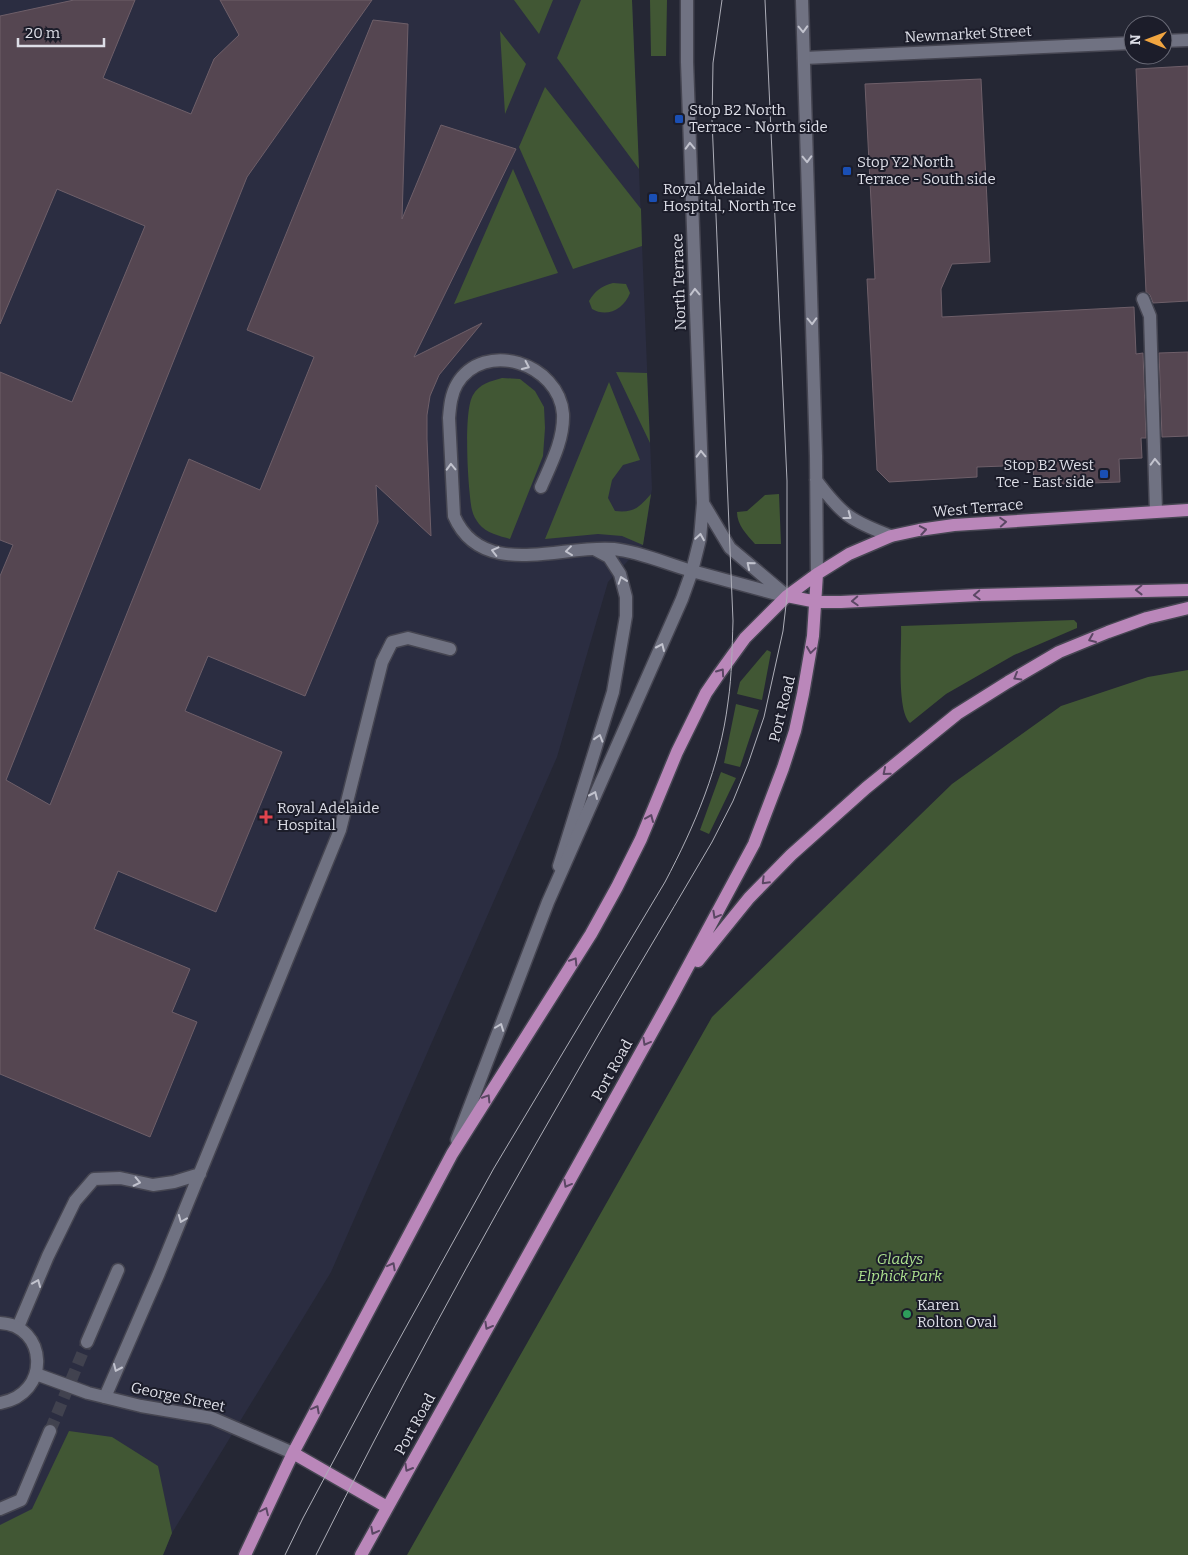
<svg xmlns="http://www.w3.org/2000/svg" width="1188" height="1555" font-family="Bitter,serif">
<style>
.built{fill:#2b2d41}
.green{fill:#415734}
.building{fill:#554651;stroke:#6e5f69}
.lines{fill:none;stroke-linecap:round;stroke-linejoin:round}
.street-tunnel{stroke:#41424f;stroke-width:12;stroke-dasharray:12 6;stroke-linecap:butt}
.lane-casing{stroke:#454551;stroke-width:15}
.street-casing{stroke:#454551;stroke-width:15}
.secondary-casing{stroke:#454551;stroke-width:15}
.primary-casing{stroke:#454551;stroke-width:15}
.lane{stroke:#707282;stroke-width:12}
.street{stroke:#707282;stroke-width:12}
.secondary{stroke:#707282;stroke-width:12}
.primary{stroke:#ba87ba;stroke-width:12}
.tram{stroke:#adaeb8;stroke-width:1}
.oneway{stroke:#c2c3ce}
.oneway2{stroke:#5b4764}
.transit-dot{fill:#1a4fb4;stroke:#1c1d2a;stroke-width:2}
.health-dot{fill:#e0444e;stroke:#1c1d2a;stroke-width:2}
.leisure-dot{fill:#2e9e5b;stroke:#1c1d2a;stroke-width:2}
.labels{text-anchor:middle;stroke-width:4;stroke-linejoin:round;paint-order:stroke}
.street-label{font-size:15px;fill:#dddee7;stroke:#1c1d2a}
.poi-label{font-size:15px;fill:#dddee7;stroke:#1c1d2a;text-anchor:start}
.park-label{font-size:15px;font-style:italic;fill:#ade18e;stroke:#1c1d2a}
</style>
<rect width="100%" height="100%" fill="#252734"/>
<path class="built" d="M 0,0 L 632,0 L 652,489 L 643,545 L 608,582 L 557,757 L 331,1272 L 172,1533 L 163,1555 L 0,1555 Z"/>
<path class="green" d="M 514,0 L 553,0 L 539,34 Z
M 581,0 L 632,0 L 639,169 L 557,58 Z
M 650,0 L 667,0 L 666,56 L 651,56 Z
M 500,31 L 526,64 L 505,114 Z
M 545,87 L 641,209 L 642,246 L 573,269 L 519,147 Z
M 513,169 L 558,273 L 454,304 Z
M 613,283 L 626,284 L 630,293 C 624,309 607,318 592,309 L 589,301 C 595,291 601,286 613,283 Z
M 616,372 L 647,373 L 650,443 Z
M 502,378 L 520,379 L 535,391 L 544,407 L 545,428 L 543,456 L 510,539 C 500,536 486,533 479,524 C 476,520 473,515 472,510 C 468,490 463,411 473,395 C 479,384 491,381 502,378 Z
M 609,382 L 640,460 L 623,465 L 612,480 L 608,498 L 615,511 C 635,513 639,507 651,494 L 643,545 L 622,536 L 598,534 L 545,539 Z
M 779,494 L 781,544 L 755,544 C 747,535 737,525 737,512 L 747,511 L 765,495 Z
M 1074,620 L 1077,623 L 1077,628 L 1014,655 L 946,694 L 910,723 C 896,710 902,647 901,626 Z
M 767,650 L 771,652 L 762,700 L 737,694 L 740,682 Z
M 1188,670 L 1188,1555 L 407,1555 L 712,1017 L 952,784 L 1061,706 L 1148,677 Z
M 736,704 L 759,710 L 740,767 L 724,763 Z
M 721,772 L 736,778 L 709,834 L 700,830 Z
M 69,1431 L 112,1437 L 158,1466 L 172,1533 L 163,1555 L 0,1555 L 0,1525 L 32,1509 Z"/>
<path class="building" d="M 74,0 L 135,0 L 103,78 L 191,114 L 214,59 L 239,35 L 220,0 L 372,0 L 247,177 L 6,780 L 50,805 L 189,459 L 260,490 L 314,357 L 247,330 L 373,20 L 408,24 L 402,219 L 441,125 L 516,149 L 414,357 L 482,323 L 439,375 L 430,396 L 427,415 L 427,439 L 431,536 L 376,485 L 378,522 L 305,696 L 208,656 L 185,711 L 282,752 L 216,912 L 118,871 L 94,929 L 190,969 L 172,1012 L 197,1022 L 150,1137 L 0,1074 L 0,576 L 13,545 L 0,540 L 0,372 L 72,402 L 145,226 L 57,189 L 0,324 L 0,16 Z
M 1188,66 L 1188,301 L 1153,303 L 1150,295 L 1146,292 L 1136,69 Z
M 981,79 L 990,262 L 952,264 L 941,289 L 942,317 L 1134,307 L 1136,354 L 1143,353 L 1146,438 L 1141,438 L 1142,458 L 1119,459 L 1120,482 L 1034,485 L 1033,465 L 977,467 L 977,477 L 889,482 L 877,470 L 867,279 L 875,279 L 865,84 Z
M 1188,352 L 1188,436 L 1162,437 L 1159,353 Z"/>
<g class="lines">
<path class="street-tunnel" d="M 50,1431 L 87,1342"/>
<g class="lane-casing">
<path id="lane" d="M 1143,299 L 1150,316 L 1156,511
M 541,487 C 551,464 564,440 563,414 C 559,363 484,339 457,384 C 451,394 450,406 449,418 L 454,516 C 482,581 562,544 614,549 C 641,552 667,564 692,571
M 559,866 L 613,692 L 626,616 L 626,597 L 620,574 L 609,557 L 596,550
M 18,1327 L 48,1256 L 75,1201 L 94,1179 L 120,1178 L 153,1185 L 174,1182 L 200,1174
M 105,1397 L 159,1273 L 340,830 L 382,662 L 392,642 L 408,638 L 450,649"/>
</g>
<g class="street-casing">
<path id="street" d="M 1163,41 L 1188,40
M 804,58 L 1133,43
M 0,1323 C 47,1325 52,1394 0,1403
M 87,1342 L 118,1270
M 36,1374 L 88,1393 L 141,1406 L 212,1418 L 293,1453
M 0,1509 L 21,1500 L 50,1431"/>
</g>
<g class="secondary-casing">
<path id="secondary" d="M 802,0 L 816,456 L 817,574
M 816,480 C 842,515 851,521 891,536
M 703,503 L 730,548 L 787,596
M 692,571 L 784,596
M 457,1140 L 548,902 L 682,599 L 692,571 L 700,539 L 703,503 L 687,62 L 687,0"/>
</g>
<g class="primary-casing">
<path id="primary" d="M 787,596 L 817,602 L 841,602 L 979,595 L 1188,590
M 698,961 L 749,898 L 791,855 L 866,788 L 957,714 L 1008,682 L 1059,652 L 1108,632 L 1147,618 L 1188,608
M 293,1453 L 387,1507
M 245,1555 L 293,1453 L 452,1154 L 591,934 L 617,887 L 641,839 L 677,752 L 706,693 L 719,674 L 745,638 L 787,596 L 817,574 L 849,554 L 891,536 L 919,530 L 954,525 L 1188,510
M 361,1555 L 670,1000 L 754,844 L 783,768 L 795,731 L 803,694 L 813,636 L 817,574"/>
</g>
<use href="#lane" class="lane"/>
<use href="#street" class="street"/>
<use href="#secondary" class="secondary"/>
<use href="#primary" class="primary"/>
<path class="tram" d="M 285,1555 L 303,1518 L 374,1385 L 494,1168 L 665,882 C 695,825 720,767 728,702 C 732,675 732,648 733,621 L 712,120 L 713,63 L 722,0
M 316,1555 C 393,1401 475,1249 561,1100 C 610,1013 662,928 712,842 L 733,801 L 748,764 L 764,717 L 783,631 L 787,596 L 787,481 L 765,0"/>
</g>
<defs><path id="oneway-chevron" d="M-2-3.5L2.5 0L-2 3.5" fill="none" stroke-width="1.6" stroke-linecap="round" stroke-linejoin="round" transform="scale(1.25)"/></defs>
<g class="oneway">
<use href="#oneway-chevron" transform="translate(803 29) rotate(88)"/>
<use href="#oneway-chevron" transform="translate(690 146) rotate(-92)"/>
<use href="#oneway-chevron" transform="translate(807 159) rotate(88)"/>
<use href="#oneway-chevron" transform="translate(695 292) rotate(-92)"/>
<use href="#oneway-chevron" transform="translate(812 321) rotate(88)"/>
<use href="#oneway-chevron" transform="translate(526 366) rotate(25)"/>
<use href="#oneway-chevron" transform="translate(701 454) rotate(-92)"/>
<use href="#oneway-chevron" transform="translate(1155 462) rotate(-92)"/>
<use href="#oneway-chevron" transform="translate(451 467) rotate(-92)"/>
<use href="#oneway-chevron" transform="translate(848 516) rotate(37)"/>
<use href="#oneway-chevron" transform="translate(700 537) rotate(-81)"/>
<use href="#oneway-chevron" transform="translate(495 551) rotate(-166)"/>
<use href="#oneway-chevron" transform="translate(569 551) rotate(173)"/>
<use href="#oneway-chevron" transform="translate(750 565) rotate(-140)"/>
<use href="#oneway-chevron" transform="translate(622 580) rotate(-109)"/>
<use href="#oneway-chevron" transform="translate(661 647) rotate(-66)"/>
<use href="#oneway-chevron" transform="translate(599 738) rotate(-73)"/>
<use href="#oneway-chevron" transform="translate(594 795) rotate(-66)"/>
<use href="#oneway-chevron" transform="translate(500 1027) rotate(-69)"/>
<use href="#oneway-chevron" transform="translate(137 1182) rotate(12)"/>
<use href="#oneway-chevron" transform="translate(182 1219) rotate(112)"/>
<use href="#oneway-chevron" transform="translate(37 1283) rotate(-67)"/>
<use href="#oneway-chevron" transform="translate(117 1368) rotate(114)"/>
</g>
<g class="oneway2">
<use href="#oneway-chevron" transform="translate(1003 522) rotate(-4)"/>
<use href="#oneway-chevron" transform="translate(923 530) rotate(-10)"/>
<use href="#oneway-chevron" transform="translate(1139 590) rotate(179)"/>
<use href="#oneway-chevron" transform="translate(977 595) rotate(177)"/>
<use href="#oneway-chevron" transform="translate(855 601) rotate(177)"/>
<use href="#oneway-chevron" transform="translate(1092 639) rotate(157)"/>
<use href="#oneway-chevron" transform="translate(811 650) rotate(98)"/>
<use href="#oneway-chevron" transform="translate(721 672) rotate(-55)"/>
<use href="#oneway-chevron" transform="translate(1017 677) rotate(150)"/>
<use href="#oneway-chevron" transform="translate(886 772) rotate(140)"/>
<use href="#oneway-chevron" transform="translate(650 818) rotate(-67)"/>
<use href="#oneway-chevron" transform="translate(765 881) rotate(135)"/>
<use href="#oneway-chevron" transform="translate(716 915) rotate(119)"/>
<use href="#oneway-chevron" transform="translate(574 961) rotate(-58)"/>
<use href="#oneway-chevron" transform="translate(646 1042) rotate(119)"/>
<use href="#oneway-chevron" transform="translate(487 1098) rotate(-58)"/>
<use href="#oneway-chevron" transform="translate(567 1184) rotate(119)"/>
<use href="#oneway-chevron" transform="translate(392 1266) rotate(-62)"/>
<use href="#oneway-chevron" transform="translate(488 1326) rotate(119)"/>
<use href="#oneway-chevron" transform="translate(316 1409) rotate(-62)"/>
<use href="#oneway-chevron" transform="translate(408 1468) rotate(120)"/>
<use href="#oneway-chevron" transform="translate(265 1511) rotate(-65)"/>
<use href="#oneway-chevron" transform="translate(374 1531) rotate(118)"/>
</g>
<g class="transit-dot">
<rect x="674" y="114" width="10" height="10" rx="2.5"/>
<rect x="842" y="166" width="10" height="10" rx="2.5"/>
<rect x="648" y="193" width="10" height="10" rx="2.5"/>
<rect x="1099" y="469" width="10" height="10" rx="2.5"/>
</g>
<path class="health-dot" d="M263.5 809.5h5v5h5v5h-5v5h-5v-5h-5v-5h5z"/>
<circle class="leisure-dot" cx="907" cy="1314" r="5"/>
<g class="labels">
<g class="street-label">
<text transform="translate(968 34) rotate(-3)" y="5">Newmarket Street</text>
<text transform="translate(679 282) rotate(-92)" y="5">North Terrace</text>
<text transform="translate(978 508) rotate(-5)" y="5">West Terrace</text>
<text transform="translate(782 709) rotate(-76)" y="5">Port Road</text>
<text transform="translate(612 1070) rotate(-61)" y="5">Port Road</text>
<text transform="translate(178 1397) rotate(12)" y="5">George Street</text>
<text transform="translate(415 1424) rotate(-61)" y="5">Port Road</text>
</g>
<g class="poi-label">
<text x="689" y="115">Stop B2 North<tspan x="689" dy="17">Terrace - North side</tspan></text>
<text x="857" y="167">Stop Y2 North<tspan x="857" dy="17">Terrace - South side</tspan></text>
<text x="663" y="194">Royal Adelaide<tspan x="663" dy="17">Hospital, North Tce</tspan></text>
<text x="1094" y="470" text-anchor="end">Stop B2 West<tspan x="1094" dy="17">Tce - East side</tspan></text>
<text x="277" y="813">Royal Adelaide<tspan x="277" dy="17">Hospital</tspan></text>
<text x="917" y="1310">Karen<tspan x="917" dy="17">Rolton Oval</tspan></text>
</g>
<g class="park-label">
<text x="900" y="1264">Gladys<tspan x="900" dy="17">Elphick Park</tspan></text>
</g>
</g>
<g transform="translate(1148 40) rotate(271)"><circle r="24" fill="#1c1d2a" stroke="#696a76"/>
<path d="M0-4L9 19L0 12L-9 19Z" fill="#f1a540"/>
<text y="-8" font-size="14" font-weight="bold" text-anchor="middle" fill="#dddee7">N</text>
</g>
<path d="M18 38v8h86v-8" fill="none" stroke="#dddee7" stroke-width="2.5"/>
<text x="25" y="38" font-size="15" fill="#dddee7" stroke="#1c1d2a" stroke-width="4" paint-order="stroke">20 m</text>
</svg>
